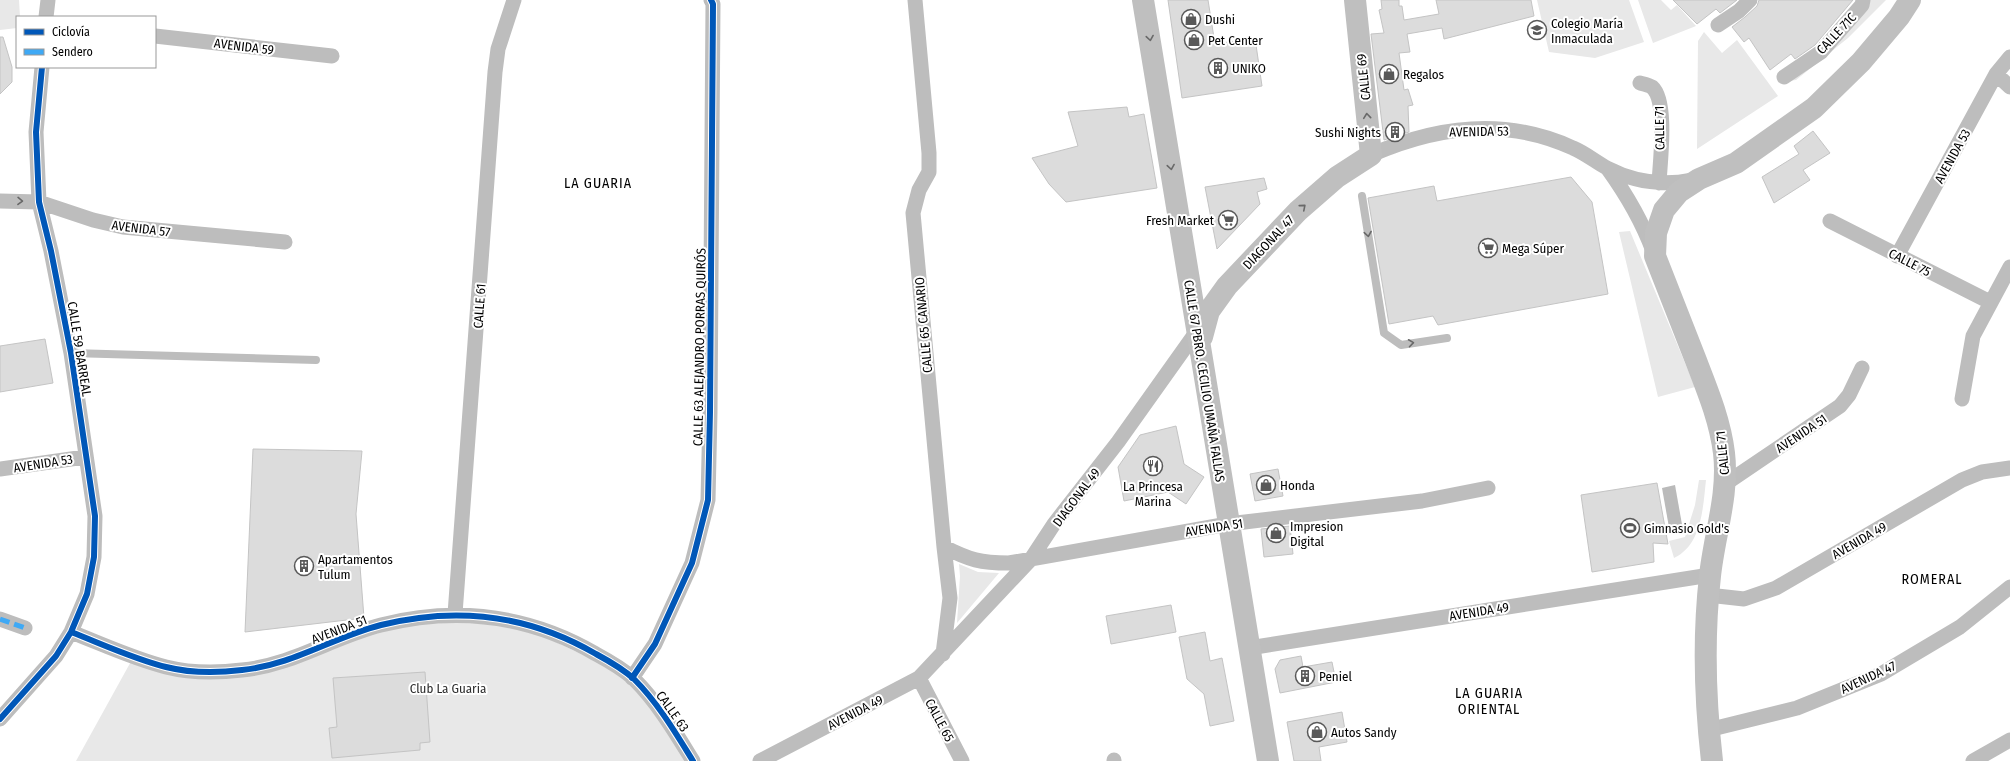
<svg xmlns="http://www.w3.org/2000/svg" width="2010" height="761" font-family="'Fira Sans Condensed',sans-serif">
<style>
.green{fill:#e8e8e8}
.water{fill:#bababa}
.building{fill:#dcdcdc;stroke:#c4c4c4}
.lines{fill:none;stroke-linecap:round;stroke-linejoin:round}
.lane{stroke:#bdbdbd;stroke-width:8}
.street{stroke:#bdbdbd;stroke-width:15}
.secondary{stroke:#bfbfbf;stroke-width:22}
.quiet{stroke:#3fa9f5;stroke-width:5;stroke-dasharray:10 5;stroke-linecap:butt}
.cycleway-casing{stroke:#fff;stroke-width:8}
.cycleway{stroke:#0057b8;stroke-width:6}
.oneway{stroke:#696969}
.oneway2{stroke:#686868}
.labels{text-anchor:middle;stroke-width:4;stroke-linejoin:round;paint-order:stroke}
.poi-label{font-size:13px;fill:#000;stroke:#fff;text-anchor:start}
.street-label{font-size:13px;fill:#000;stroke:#fff}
.park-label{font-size:13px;fill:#2d2d2d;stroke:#fff}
.neighbourhood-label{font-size:14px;letter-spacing:1px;fill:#000;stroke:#fff}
</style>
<rect width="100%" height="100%" fill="#fff"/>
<path class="green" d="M 0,0 L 19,0 L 20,17 L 17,17 L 17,28 L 0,30 Z
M 1537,0 L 1629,0 L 1644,42 L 1595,58 L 1549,52 Z
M 1638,0 L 1661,0 L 1671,10 L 1677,5 L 1696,26 L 1653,43 Z
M 1869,0 L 1886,0 L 1848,38 L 1796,80 L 1789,81 Z
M 1704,32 L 1722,53 L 1737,40 L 1778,96 L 1697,149 L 1698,41 Z
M 1630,231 L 1695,387 L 1658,397 L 1619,232 Z
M 1699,480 L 1706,480 C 1703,507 1702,545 1674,558 L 1669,541 L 1685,537 L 1695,505 Z
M 959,564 L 978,572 L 999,573 L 957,623 L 960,576 Z
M 511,621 L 632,678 L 693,761 L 76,761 L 134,656 L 167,667 L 242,670 L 381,625 Z"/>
<path class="water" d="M 1675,485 L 1683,530 L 1670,533 L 1662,488 Z"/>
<path class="building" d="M 1168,0 L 1208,0 L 1215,44 L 1255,38 L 1262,86 L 1182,98 Z
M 1381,0 L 1399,0 L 1399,6 L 1402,6 L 1404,20 L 1439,14 L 1436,0 L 1531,0 L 1534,16 L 1444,39 L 1442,28 L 1407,34 L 1410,52 L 1399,53 L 1404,90 L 1408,89 L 1413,105 L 1408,106 L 1409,132 L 1384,140 L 1371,34 L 1384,33 L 1379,10 L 1382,9 Z
M 1673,0 L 1737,0 L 1720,13 L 1716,9 L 1697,24 Z
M 1759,0 L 1853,0 L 1815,45 L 1795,59 L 1791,54 L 1770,70 L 1749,38 L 1744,42 L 1732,27 L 1745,17 L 1757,6 Z
M 0,37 L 3,37 L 12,67 L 12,82 L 0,94 Z
M 1127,107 L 1129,117 L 1144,114 L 1157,188 L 1066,202 L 1049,184 L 1032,158 L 1078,146 L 1068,112 Z
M 1813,131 L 1830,153 L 1803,170 L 1810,180 L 1774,203 L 1762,177 L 1799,154 L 1794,146 Z
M 1571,177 L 1592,202 L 1608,294 L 1438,325 L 1433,316 L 1389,324 L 1368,198 L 1434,186 L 1437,201 Z
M 1264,178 L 1267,189 L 1257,192 L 1260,204 L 1217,249 L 1205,187 Z
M 45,339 L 53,383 L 0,392 L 0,346 Z
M 1176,426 L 1184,464 L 1204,477 L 1186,504 L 1168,492 L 1124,501 L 1118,467 L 1140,435 Z
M 253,449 L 362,451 L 356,514 L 364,618 L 245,632 Z
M 1278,469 L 1283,496 L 1255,501 L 1250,474 Z
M 1657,483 L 1668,544 L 1653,543 L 1654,562 L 1592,572 L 1581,495 Z
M 1290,526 L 1293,554 L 1264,557 L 1261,529 Z
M 1171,605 L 1176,632 L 1111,644 L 1106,616 Z
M 1205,632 L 1210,661 L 1222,658 L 1234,721 L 1210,726 L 1204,694 L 1187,679 L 1179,637 Z
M 1301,656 L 1303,667 L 1332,662 L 1336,682 L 1280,693 L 1275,669 L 1280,660 Z
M 425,672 L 430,742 L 420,743 L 420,750 L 332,758 L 329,728 L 337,727 L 333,678 Z
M 1342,712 L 1347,742 L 1319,747 L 1321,761 L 1294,761 L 1287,722 Z"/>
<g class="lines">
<path class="lane" d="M 1362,196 L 1384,333 L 1401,345 L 1447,338
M 71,353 L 316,360"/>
<path class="street" d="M 915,0 L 929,153 L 929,172 L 919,190 L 913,213 L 944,547 L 950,598 L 943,654
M 46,17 L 48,0
M 1718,25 L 1739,11 L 1750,0
M 155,36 L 332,56
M 1996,74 L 2010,87
M 1784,77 L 1821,52 L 1862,5 L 1863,0
M 1640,83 C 1644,84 1649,85 1652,87 C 1668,101 1660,162 1659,183
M 1371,155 C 1437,126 1506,117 1573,148 C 1585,153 1596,162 1607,168 C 1634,182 1662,186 1692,180
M 1608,169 C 1626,194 1642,221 1653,251
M 0,201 L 39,202 L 93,220 L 123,227 L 285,242
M 1830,221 L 1990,302
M 1897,256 L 1996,74 L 2010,57
M 1962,399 L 1973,336 L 2010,267
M 0,469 L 85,457
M 1725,484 L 1840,406 L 1849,395 L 1862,368
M 944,547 C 970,560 980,563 1009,563 L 1228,524 L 1422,501 L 1488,488
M 1708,595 L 1744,599 L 1776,588 L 1962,480 L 1982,472 L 2010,468
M 455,614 L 495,72 L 498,49 L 514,0
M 0,619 L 25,628
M 71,632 C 102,644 134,659 166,667 C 190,673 218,673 242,670 C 293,665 333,637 381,625 C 457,606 529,615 596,654 C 609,661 623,669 634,679 C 658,703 675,732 693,761
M 1249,648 L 1710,575
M 632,678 L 655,644 L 692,563 L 708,500 L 710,412 L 713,4 L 711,0
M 919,678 L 962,761
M 0,719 L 56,656 L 71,632 L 87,594 L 94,557 L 95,516 L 71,353 L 51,251 L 39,202 L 36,132 L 42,67
M 1708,730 L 1797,708 L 1881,674 L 1960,627 L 2010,587
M 1114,760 L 1114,761
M 760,761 L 919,678 L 1031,559 L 1054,524 L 1118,442 L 1197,331
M 1973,761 L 2010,740"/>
<path class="secondary" d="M 1143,0 L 1268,761
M 1202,337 L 1209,311 L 1227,286 L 1298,211 L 1337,177 L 1371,155 L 1355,0
M 1712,761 C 1705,700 1703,638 1710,576 C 1714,536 1729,495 1724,453 C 1720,420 1707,389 1695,358 C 1682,324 1668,290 1655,256 L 1656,233 L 1664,210 L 1679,192 L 1699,179 L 1736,163 L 1814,108 L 1861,62 L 1899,17 L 1910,0"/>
<path class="quiet" d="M 0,619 L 25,628"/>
<g class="cycleway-casing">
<path id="cycleway" d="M 71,632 C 102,644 134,659 166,667 C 190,673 218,673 242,670 C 293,665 333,637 381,625 C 457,606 529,615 596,654 C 609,661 623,669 634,679 C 658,703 675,732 693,761
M 632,678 L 655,644 L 692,563 L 708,500 L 710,412 L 713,4 L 711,0
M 0,719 L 56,656 L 71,632 L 87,594 L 94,557 L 95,516 L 71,353 L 51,251 L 39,202 L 36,132 L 42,67"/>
</g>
<use href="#cycleway" class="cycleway"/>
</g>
<defs><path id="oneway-chevron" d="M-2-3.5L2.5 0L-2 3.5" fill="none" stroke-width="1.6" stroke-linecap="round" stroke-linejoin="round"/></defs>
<g class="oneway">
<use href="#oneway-chevron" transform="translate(1150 38) rotate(81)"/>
<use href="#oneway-chevron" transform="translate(1367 116) rotate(-96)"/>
<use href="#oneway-chevron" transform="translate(1171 167) rotate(81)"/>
<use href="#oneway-chevron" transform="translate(1303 207) rotate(-41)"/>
</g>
<g class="oneway2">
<use href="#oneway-chevron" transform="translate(20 201) rotate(1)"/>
<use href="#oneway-chevron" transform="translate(1368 234) rotate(81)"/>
<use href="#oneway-chevron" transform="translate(1411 343) rotate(-8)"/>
</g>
<defs>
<g id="shop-ring" transform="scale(1)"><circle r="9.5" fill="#fff" stroke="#595959" stroke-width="1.5"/><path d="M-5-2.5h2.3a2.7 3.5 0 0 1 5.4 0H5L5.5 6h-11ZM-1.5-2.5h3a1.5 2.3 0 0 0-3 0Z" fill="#595959"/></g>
<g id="university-ring" transform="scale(1)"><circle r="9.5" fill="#fff" stroke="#595959" stroke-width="1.5"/><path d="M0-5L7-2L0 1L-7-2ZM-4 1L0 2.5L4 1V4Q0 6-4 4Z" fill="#595959"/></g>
<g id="building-ring" transform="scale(1)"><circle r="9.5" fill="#fff" stroke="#595959" stroke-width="1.5"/><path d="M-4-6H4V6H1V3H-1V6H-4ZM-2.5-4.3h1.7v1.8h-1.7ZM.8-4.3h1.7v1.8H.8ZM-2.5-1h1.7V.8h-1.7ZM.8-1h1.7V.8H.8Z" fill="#595959"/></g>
<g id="supermarket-ring" transform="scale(1)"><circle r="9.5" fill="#fff" stroke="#595959" stroke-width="1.5"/><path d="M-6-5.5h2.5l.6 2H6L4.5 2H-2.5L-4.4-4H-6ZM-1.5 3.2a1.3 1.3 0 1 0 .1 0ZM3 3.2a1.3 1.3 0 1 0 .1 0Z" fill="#595959"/></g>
<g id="restaurant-ring" transform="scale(1)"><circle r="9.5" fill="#fff" stroke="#595959" stroke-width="1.5"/><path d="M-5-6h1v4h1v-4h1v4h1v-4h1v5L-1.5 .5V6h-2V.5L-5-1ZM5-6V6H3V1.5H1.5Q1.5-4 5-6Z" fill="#595959"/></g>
<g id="stadium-ring" transform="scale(1)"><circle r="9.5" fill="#fff" stroke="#595959" stroke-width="1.5"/><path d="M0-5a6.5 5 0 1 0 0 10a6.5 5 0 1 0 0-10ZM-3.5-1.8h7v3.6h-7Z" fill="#595959"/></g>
</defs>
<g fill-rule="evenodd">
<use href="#shop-ring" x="1191" y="19"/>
<use href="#university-ring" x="1537" y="30"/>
<use href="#shop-ring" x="1194" y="40"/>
<use href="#building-ring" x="1218" y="68"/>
<use href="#shop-ring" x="1389" y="74"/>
<use href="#building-ring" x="1395" y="132"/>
<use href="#supermarket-ring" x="1228" y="220"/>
<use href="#supermarket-ring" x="1488" y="248"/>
<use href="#restaurant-ring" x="1153" y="466"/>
<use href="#shop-ring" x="1266" y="485"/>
<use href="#stadium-ring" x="1630" y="528"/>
<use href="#shop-ring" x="1276" y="533"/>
<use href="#building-ring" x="304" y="566"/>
<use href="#building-ring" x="1305" y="676"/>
<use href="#shop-ring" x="1317" y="732"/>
</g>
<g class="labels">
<g class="poi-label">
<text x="1205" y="24">Dushi</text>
<text x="1551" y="28">Colegio María<tspan x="1551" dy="15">Inmaculada</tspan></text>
<text x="1208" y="45">Pet Center</text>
<text x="1232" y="73">UNIKO</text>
<text x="1403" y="79">Regalos</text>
<text x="1381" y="137" text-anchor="end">Sushi Nights</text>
<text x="1214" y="225" text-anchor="end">Fresh Market</text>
<text x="1502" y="253">Mega Súper</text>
<text x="1280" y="490">Honda</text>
<text x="1153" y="491" text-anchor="middle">La Princesa<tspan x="1153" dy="15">Marina</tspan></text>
<text x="1290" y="531">Impresion<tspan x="1290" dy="15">Digital</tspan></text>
<text x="1644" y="533">Gimnasio Gold's</text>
<text x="318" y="564">Apartamentos<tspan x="318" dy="15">Tulum</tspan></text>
<text x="1319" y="681">Peniel</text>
<text x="1331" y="737">Autos Sandy</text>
</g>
<g class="street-label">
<text transform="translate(1836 33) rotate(-47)" y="5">CALLE 71C</text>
<text transform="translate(244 46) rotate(7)" y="5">AVENIDA 59</text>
<text transform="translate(1363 77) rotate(-96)" y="5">CALLE 69</text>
<text transform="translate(1659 128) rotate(-91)" y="5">CALLE 71</text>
<text transform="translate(1479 131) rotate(-1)" y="5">AVENIDA 53</text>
<text transform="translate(1952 156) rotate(-61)" y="5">AVENIDA 53</text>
<text transform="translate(141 228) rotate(7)" y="5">AVENIDA 57</text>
<text transform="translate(1268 242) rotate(-47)" y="5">DIAGONAL 47</text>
<text transform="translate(1910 262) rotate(27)" y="5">CALLE 75</text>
<text transform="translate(479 306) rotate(-86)" y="5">CALLE 61</text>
<text transform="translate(923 325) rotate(-95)" y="5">CALLE 65 CANARIO</text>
<text transform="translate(699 347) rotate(-89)" y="5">CALLE 63 ALEJANDRO PORRAS QUIRÓS</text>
<text transform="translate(80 349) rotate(81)" y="5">CALLE 59 BARREAL</text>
<text transform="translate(1205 381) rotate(81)" y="5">CALLE 67 PBRO. CECILIO UMAÑA FALLAS</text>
<text transform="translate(1801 433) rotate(-34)" y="5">AVENIDA 51</text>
<text transform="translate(1722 453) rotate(-96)" y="5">CALLE 71</text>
<text transform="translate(43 463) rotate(-9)" y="5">AVENIDA 53</text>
<text transform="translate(1076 497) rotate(-53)" y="5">DIAGONAL 49</text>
<text transform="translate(1214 527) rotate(-9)" y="5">AVENIDA 51</text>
<text transform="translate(1859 540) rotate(-30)" y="5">AVENIDA 49</text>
<text transform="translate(1479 611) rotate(-9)" y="5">AVENIDA 49</text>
<text transform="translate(339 629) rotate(-21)" y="5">AVENIDA 51</text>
<text transform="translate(1868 677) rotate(-25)" y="5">AVENIDA 47</text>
<text transform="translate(673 711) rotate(55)" y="5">CALLE 63</text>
<text transform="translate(855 712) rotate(-27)" y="5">AVENIDA 49</text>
<text transform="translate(940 720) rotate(62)" y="5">CALLE 65</text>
</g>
<g class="park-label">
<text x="448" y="693">Club La Guaria</text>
</g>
<g class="neighbourhood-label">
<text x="598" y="188">LA GUARIA</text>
<text x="1932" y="584">ROMERAL</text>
<text x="1489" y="698">LA GUARIA<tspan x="1489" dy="16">ORIENTAL</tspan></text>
</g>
</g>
<rect x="16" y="16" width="140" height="52" fill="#ffffff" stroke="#999999"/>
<rect x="24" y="29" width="20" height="6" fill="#0057b8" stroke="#999999"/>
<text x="52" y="36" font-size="12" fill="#000000">Ciclovía</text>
<rect x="24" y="49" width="20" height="6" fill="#3fa9f5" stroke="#999999"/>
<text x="52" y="56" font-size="12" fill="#000000">Sendero</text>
</svg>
